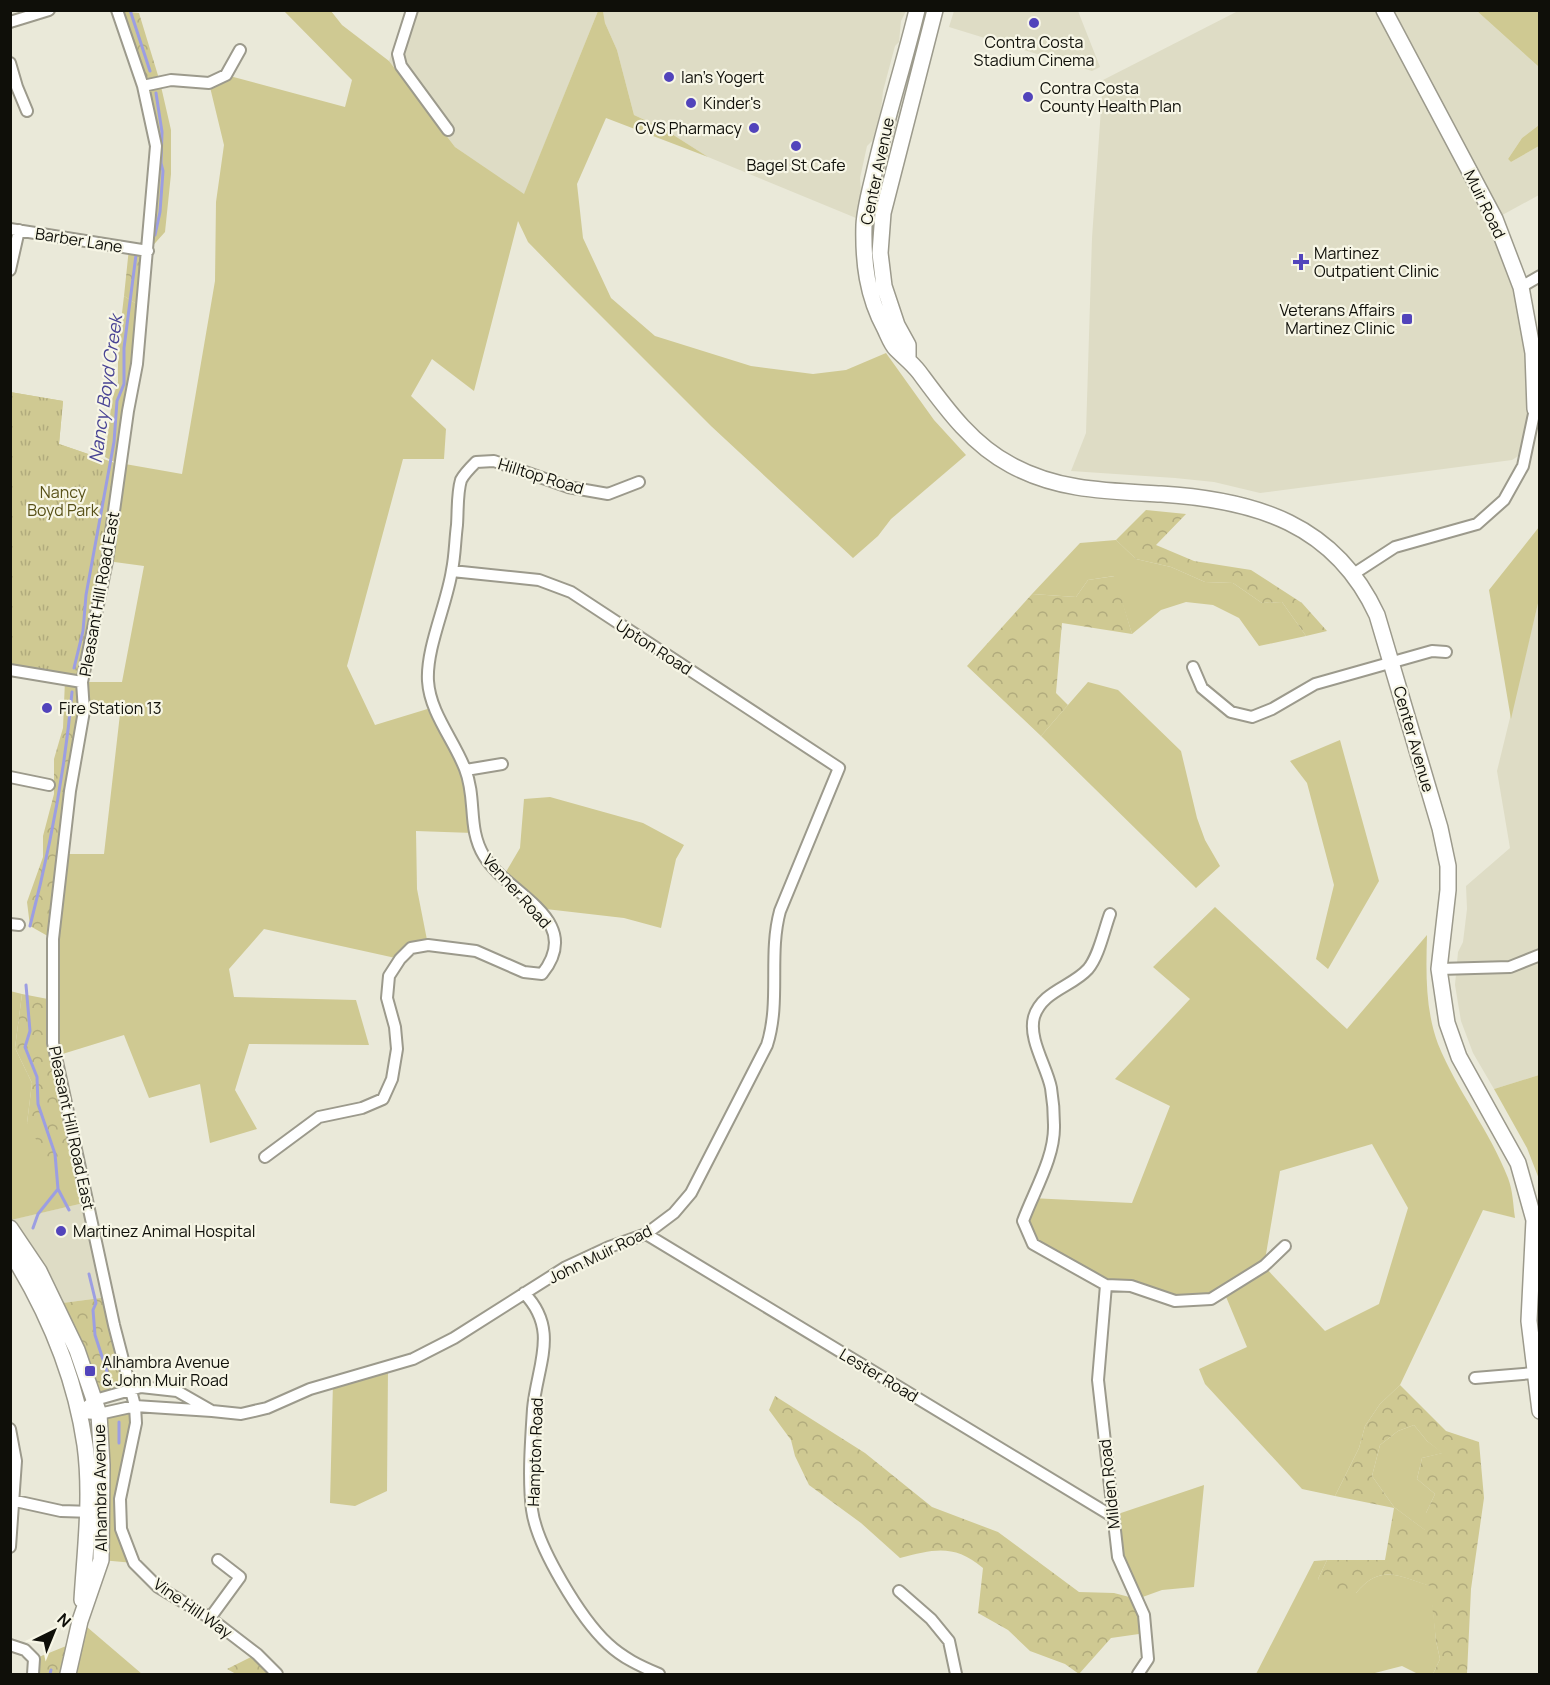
<svg xmlns="http://www.w3.org/2000/svg" width="1550" height="1685" font-family="Manrope,sans-serif">
<style>
.built{fill:#dedcc5}
.green{fill:#cfc992;fill-rule:evenodd}
.forest{fill:url(#forest-crowns);fill-rule:evenodd}
.park{fill:url(#park-tufts)}
.lines{fill:none;stroke-linecap:round;stroke-linejoin:round}
.stream{stroke:#9c9ee2;stroke-width:3}
.street-casing{stroke:#9c9a8c;stroke-width:14}
.secondary-casing{stroke:#9c9a8c;stroke-width:18}
.street{stroke:#fff;stroke-width:10}
.secondary{stroke:#fff;stroke-width:15}
.poi-dot{fill:#5244bb;stroke:#f7f6e6;stroke-width:2}
.labels{text-anchor:middle;stroke-width:4.5;stroke-linejoin:round;paint-order:stroke}
.poi-label{font-size:16px;fill:#0f0f09;stroke:#f7f6e6;text-anchor:start}
.street-label{font-size:16px;fill:#0f0f09;stroke:#f7f6e6}
.park-label{font-size:16px;fill:#585118;stroke:#f7f6e6}
.water-label{font-size:18px;font-style:italic;fill:#494495;stroke:#f7f6e6}
</style>
<defs>
<pattern id="forest-crowns" width="20" height="18" patternUnits="userSpaceOnUse" patternTransform="scale(1.5)"><rect width="20" height="18" fill="#cfc992"/><path d="M2 6a3 3 0 1 1 6 0M12 15a3 3 0 1 1 6 0" fill="none" stroke="#b1ab7d"/></pattern>
<pattern id="park-tufts" width="24" height="20" patternUnits="userSpaceOnUse" patternTransform="scale(1.5)"><rect width="24" height="20" fill="#cfc992"/><path d="M3 7l-1-3M5 7V3M7 7l1-3M15 17l-1-3M17 17v-4M19 17l1-3" fill="none" stroke="#b1ab7d"/></pattern>
</defs>
<rect width="100%" height="100%" fill="#eae9d9"/>
<path class="built" d="M 1240,10 L 1477,11 L 1539,67 L 1539,125 L 1522,138 L 1508,159 L 1511,162 L 1539,146 L 1539,195 L 1495,219 L 1521,287 L 1535,409 L 1526,451 L 1512,460 L 1260,493 L 1214,482 L 1175,478 L 1071,471 L 1086,433 L 1092,238 L 1103,80 Z
M 406,11 L 598,11 L 524,195 L 455,147 L 389,61 Z
M 603,11 L 906,11 L 901,21 L 899,42 L 895,46 L 883,91 L 881,110 L 873,140 L 867,146 L 860,178 L 861,192 L 856,218 L 708,157 L 664,129 L 634,115 L 617,50 L 605,23 Z
M 954,11 L 1078,11 L 1100,67 L 1092,71 L 949,27 Z
M 1539,599 L 1539,1075 L 1494,1089 L 1473,1053 L 1461,1021 L 1455,985 L 1458,952 L 1463,942 L 1467,909 L 1466,886 L 1510,848 L 1497,771 Z
M 88,1202 L 108,1297 L 55,1304 L 11,1228 L 10,1220 Z"/>
<path class="green" d="M 284,11 L 331,11 L 342,25 L 389,61 L 455,147 L 524,194 L 598,11 L 603,11 L 605,23 L 617,50 L 634,115 L 664,129 L 708,157 L 606,118 L 577,184 L 583,238 L 611,298 L 655,336 L 751,366 L 813,374 L 846,370 L 886,353 L 934,420 L 966,455 L 891,519 L 878,536 L 853,558 L 711,426 L 572,287 L 528,242 L 518,221 L 474,391 L 432,359 L 411,396 L 446,429 L 444,459 L 403,459 L 347,666 L 375,725 L 434,707 L 466,770 L 473,833 L 416,831 L 417,889 L 428,945 L 400,959 L 264,929 L 229,969 L 234,997 L 356,1000 L 369,1045 L 249,1044 L 235,1090 L 257,1129 L 210,1143 L 200,1084 L 149,1098 L 124,1035 L 56,1056 L 53,939 L 62,854 L 104,854 L 120,714 L 84,711 L 82,682 L 122,682 L 144,566 L 107,561 L 10,392 L 63,401 L 59,444 L 118,464 L 105,457 L 112,400 L 118,382 L 118,347 L 124,296 L 143,308 L 125,464 L 182,474 L 215,281 L 216,202 L 224,145 L 209,83 L 226,75 L 345,107 L 352,80 Z
M 1477,11 L 1539,11 L 1539,67 Z
M 160,82 L 171,130 L 171,174 L 165,232 L 148,251 L 156,146 L 143,86 Z
M 1539,125 L 1539,146 L 1511,162 L 1508,159 L 1522,138 Z
M 1539,527 L 1539,599 L 1511,719 L 1489,590 Z
M 1116,540 L 1136,559 L 1171,567 L 1205,582 L 1233,583 L 1262,603 L 1282,602 L 1306,636 L 1259,646 L 1239,618 L 1213,605 L 1186,602 L 1161,610 L 1132,634 L 1114,576 L 1088,580 L 1076,597 L 1032,594 L 1080,543 Z
M 1088,682 L 1118,690 L 1181,751 L 1197,818 L 1205,840 L 1220,866 L 1196,888 L 1041,736 Z
M 1340,740 L 1379,881 L 1328,969 L 1316,959 L 1334,885 L 1307,783 L 1290,761 Z
M 550,797 L 643,823 L 684,845 L 676,859 L 661,928 L 624,918 L 537,908 L 503,877 L 520,848 L 524,799 Z
M 1215,907 L 1347,1029 L 1427,935 C 1426,972 1425,1009 1438,1044 C 1457,1091 1490,1131 1508,1178 C 1513,1191 1513,1204 1515,1218 L 1483,1210 L 1400,1385 L 1380,1404 L 1365,1426 L 1359,1448 L 1335,1496 L 1302,1489 L 1205,1384 L 1199,1369 L 1247,1347 L 1224,1292 L 1175,1301 L 1106,1285 L 1033,1244 L 1023,1221 L 1031,1198 L 1132,1203 L 1170,1106 L 1115,1079 L 1190,999 L 1153,967 ZM 1372,1144 L 1408,1208 L 1379,1304 L 1325,1331 L 1264,1266 L 1280,1171 Z
M 10,991 L 22,994 L 15,1048 L 32,1083 L 27,1123 L 76,1148 L 88,1202 L 11,1220 Z
M 1539,1075 L 1540,1075 L 1539,1179 L 1527,1148 L 1494,1089 Z
M 388,1368 L 387,1491 L 355,1506 L 330,1503 L 333,1382 Z
M 135,1406 L 120,1499 L 134,1563 L 101,1560 L 99,1414 Z
M 1414,1425 L 1427,1441 L 1443,1453 L 1422,1458 L 1417,1479 L 1435,1494 L 1426,1513 L 1426,1531 L 1394,1507 L 1372,1476 L 1380,1445 L 1398,1431 Z
M 1204,1485 L 1194,1587 L 1162,1590 L 1137,1599 L 1118,1557 L 1112,1516 Z
M 1327,1560 L 1318,1579 L 1356,1593 C 1381,1563 1398,1576 1431,1586 L 1436,1641 L 1440,1659 L 1433,1674 L 1418,1674 L 1402,1666 L 1371,1674 L 1256,1674 L 1314,1561 Z
M 80,1621 L 142,1674 L 68,1674 Z"/>
<path class="forest" d="M 117,11 L 139,13 L 160,82 L 143,86 Z
M 129,248 L 148,251 L 143,308 L 124,296 Z
M 1146,510 L 1186,514 L 1156,545 L 1194,561 L 1251,570 L 1302,603 L 1327,631 L 1306,636 L 1282,602 L 1262,603 L 1233,583 L 1205,582 L 1171,567 L 1136,559 L 1116,540 Z
M 1115,576 L 1132,634 L 1062,623 L 1056,693 L 1068,705 L 1041,736 L 967,666 L 1032,594 L 1076,597 L 1088,580 Z
M 90,647 L 53,939 L 30,926 L 27,902 L 43,857 L 43,836 L 54,794 L 54,759 L 63,728 L 65,680 L 10,654 Z
M 22,994 L 53,1000 L 53,1043 L 76,1148 L 60,1158 L 45,1156 L 27,1123 L 32,1083 L 15,1048 Z
M 108,1297 L 132,1391 L 95,1400 L 55,1304 Z
M 1400,1385 L 1446,1431 L 1479,1442 L 1484,1498 L 1471,1589 L 1467,1674 L 1433,1674 L 1440,1659 L 1436,1641 L 1430,1586 C 1398,1576 1381,1563 1356,1593 L 1337,1593 L 1318,1579 L 1327,1560 L 1385,1560 L 1394,1508 L 1335,1496 L 1359,1448 L 1365,1426 L 1380,1404 ZM 1414,1425 L 1427,1441 L 1442,1453 L 1422,1458 L 1417,1479 L 1435,1494 L 1426,1513 L 1425,1530 L 1394,1507 L 1372,1476 L 1380,1445 L 1398,1431 Z
M 775,1396 L 865,1453 L 932,1507 L 998,1532 L 1079,1592 L 1114,1593 L 1137,1599 L 1146,1633 L 1111,1638 L 1079,1674 L 1065,1664 L 1030,1651 L 1008,1630 L 978,1613 L 983,1568 C 954,1544 935,1549 900,1558 L 861,1523 L 809,1485 L 795,1456 L 791,1440 L 769,1410 Z
M 76,1642 L 68,1674 L 33,1674 L 34,1659 Z
M 257,1654 L 277,1674 L 236,1674 L 227,1669 Z"/>
<path class="park" d="M 10,392 L 63,401 L 59,444 L 122,466 L 82,682 L 11,670 Z"/>
<g class="lines">
<path class="stream" d="M 130,10 L 150,71
M 155,235 L 160,212 L 163,171 L 161,163 L 162,132 L 156,93
M 74,668 L 83,631 L 86,595 L 114,442 L 117,401 L 124,384 L 124,348 L 136,255
M 30,926 C 50,849 65,772 72,692
M 26,985 L 30,1031 L 25,1047 L 37,1077 L 38,1104 L 55,1154 L 58,1189 L 69,1210
M 33,1228 L 38,1214 L 58,1189
M 89,1274 L 96,1303 L 93,1310 L 95,1335 L 111,1384
M 119,1422 L 119,1443
M 50,1674 L 51,1670"/>
<g class="street-casing">
<path id="street" d="M 117,10 L 143,86 L 156,146 L 137,364 L 128,411 L 107,561 L 82,682 L 84,711 L 70,791 L 53,939 L 53,1043 L 114,1325 L 135,1406 L 136,1423 L 120,1499 L 121,1529 L 134,1563 L 158,1587 L 210,1618 L 257,1654 L 277,1674
M 412,10 L 398,54 L 401,66 L 448,130
M 10,22 L 49,10
M 10,63 L 17,87 L 27,111
M 143,86 L 171,80 L 209,83 L 226,75 L 240,50
M 10,229 L 148,251
M 10,270 L 19,230
M 1521,287 L 1540,276
M 1355,573 L 1395,547 L 1477,524 L 1504,500 L 1523,466 L 1535,409
M 1193,667 L 1202,688 L 1231,712 L 1252,717 L 1272,709 L 1315,684 L 1432,651 L 1446,652
M 10,670 L 82,682
M 466,770 L 502,764
M 10,777 L 49,785
M 1110,914 C 1104,930 1099,956 1088,969 C 1072,987 1042,991 1034,1017 C 1028,1039 1047,1067 1051,1088 C 1053,1100 1054,1113 1054,1125 C 1055,1157 1034,1191 1023,1221 L 1033,1244 L 1106,1285 L 1131,1286 L 1175,1301 L 1211,1299 L 1264,1266 L 1285,1246
M 10,924 L 19,925
M 1439,969 L 1510,967 L 1540,955
M 265,1157 L 319,1117 L 362,1108 L 383,1099 L 392,1079 L 397,1049 L 395,1027 L 387,998 L 389,976 L 400,959 L 411,948 L 428,945 L 476,951 L 524,972 L 542,974 C 586,919 507,894 484,856 C 467,828 477,799 465,769 C 454,740 430,713 428,681 C 426,648 447,604 452,570 C 455,556 455,540 457,525 C 458,511 457,493 461,480 C 464,474 471,467 476,462 L 494,461 L 568,487 L 608,494 L 639,482
M 646,1234 L 1112,1516
M 1106,1285 L 1098,1380 L 1118,1557 L 1144,1615 L 1148,1659 L 1138,1674
M 524,1293 C 560,1330 537,1365 533,1409 C 531,1441 528,1478 532,1510 C 537,1547 581,1619 608,1644 C 623,1658 640,1666 659,1674
M 1475,1378 L 1534,1373
M 141,1387 L 177,1391 L 212,1411 L 135,1406 L 99,1414 L 78,1413 L 95,1400 Z
M 212,1411 L 241,1414 L 267,1408 L 310,1389 L 413,1359 L 454,1338 L 566,1267 L 609,1247 L 646,1234 L 674,1213 L 691,1193 L 767,1045 C 781,1001 768,955 780,911 L 839,768 L 571,592 L 539,580 L 452,571
M 10,1429 L 16,1461 L 10,1547
M 11,1500 L 61,1511 L 93,1512
M 899,1591 L 931,1619 L 949,1641 L 956,1674
M 210,1618 L 240,1577 L 218,1560
M 10,1645 L 25,1650 L 34,1659 L 33,1674"/>
</g>
<g class="secondary-casing">
<path id="secondary" d="M 917,10 C 904,64 887,116 875,169 C 871,187 865,207 864,225 C 863,262 867,296 885,329 C 888,335 891,344 896,349 C 905,358 911,362 919,372 C 945,407 971,444 1011,465 C 1059,491 1108,491 1161,494 C 1256,500 1335,524 1377,615 L 1440,828 L 1448,866 L 1448,890 L 1439,969 L 1447,1023 L 1459,1057 L 1518,1163 L 1534,1220 L 1529,1321 L 1540,1411
M 1384,10 L 1495,219 L 1521,287 L 1533,353 L 1535,409 L 1540,409
M 908,357 L 908,345 L 897,325 L 884,286 L 880,253 L 883,213 L 935,10
M 10,1228 L 39,1271 L 77,1350 L 99,1414 L 102,1465 L 101,1560 L 80,1621 L 68,1674
M 10,1251 C 47,1310 75,1376 85,1445 C 92,1496 85,1550 82,1600"/>
</g>
<use href="#street" class="street"/>
<use href="#secondary" class="secondary"/>
</g>
<g class="poi-dot">
<circle cx="1034" cy="23" r="6"/>
<circle cx="669" cy="77" r="6"/>
<circle cx="1028" cy="97" r="6"/>
<circle cx="691" cy="103" r="6"/>
<circle cx="754" cy="128" r="6"/>
<circle cx="796" cy="146" r="6"/>
<path d="M1298 253h6v6h6v6h-6v6h-6v-6h-6v-6h6z"/>
<rect x="1401" y="313" width="12" height="12" rx="3"/>
<circle cx="47" cy="708" r="6"/>
<circle cx="61" cy="1231" r="6"/>
<rect x="84" y="1365" width="12" height="12" rx="3"/>
</g>
<g class="labels">
<g class="poi-label">
<text x="1034" y="48" text-anchor="middle">Contra Costa<tspan x="1034" dy="18">Stadium Cinema</tspan></text>
<text x="681" y="83">Ian's Yogert</text>
<text x="1040" y="94">Contra Costa<tspan x="1040" dy="18">County Health Plan</tspan></text>
<text x="703" y="109">Kinder's</text>
<text x="742" y="134" text-anchor="end">CVS Pharmacy</text>
<text x="796" y="171" text-anchor="middle">Bagel St Cafe</text>
<text x="1314" y="259">Martinez<tspan x="1314" dy="18">Outpatient Clinic</tspan></text>
<text x="1395" y="316" text-anchor="end">Veterans Affairs<tspan x="1395" dy="18">Martinez Clinic</tspan></text>
<text x="59" y="714">Fire Station 13</text>
<text x="73" y="1237">Martinez Animal Hospital</text>
<text x="102" y="1368">Alhambra Avenue<tspan x="102" dy="18">&amp; John Muir Road</tspan></text>
</g>
<g class="street-label">
<text transform="translate(877 171) rotate(-78)" y="6">Center Avenue</text>
<text transform="translate(1485 204) rotate(64)" y="6">Muir Road</text>
<text transform="translate(79 240) rotate(9)" y="6">Barber Lane</text>
<text transform="translate(541 476) rotate(17)" y="6">Hilltop Road</text>
<text transform="translate(99 594) rotate(-80)" y="6">Pleasant Hill Road East</text>
<text transform="translate(654 647) rotate(33)" y="6">Upton Road</text>
<text transform="translate(1414 739) rotate(74)" y="6">Center Avenue</text>
<text transform="translate(517 891) rotate(48)" y="6">Venner Road</text>
<text transform="translate(72 1128) rotate(78)" y="6">Pleasant Hill Road East</text>
<text transform="translate(600 1254) rotate(-26)" y="6">John Muir Road</text>
<text transform="translate(879 1375) rotate(31)" y="6">Lester Road</text>
<text transform="translate(535 1452) rotate(-88)" y="6">Hampton Road</text>
<text transform="translate(1109 1484) rotate(-96)" y="6">Milden Road</text>
<text transform="translate(100 1488) rotate(-91)" y="6">Alhambra Avenue</text>
<text transform="translate(193 1608) rotate(35)" y="6">Vine Hill Way</text>
</g>
<g class="park-label">
<text x="63" y="498">Nancy<tspan x="63" dy="18">Boyd Park</tspan></text>
</g>
<g class="water-label">
<text transform="translate(106 389) rotate(-82)" y="6">Nancy Boyd Creek</text>
</g>
</g>
<rect width="1550" height="1685" fill="none" stroke="#0f0f09" stroke-width="24"/>
<g transform="translate(54 1631) rotate(43)" stroke="#f7f6e6" stroke-width="4.5" paint-order="stroke">
<path d="M0-4.5L10 22L0 15L-10 22Z" fill="#0f0f09"/>
<text y="-9" font-size="16" font-weight="bold" text-anchor="middle" fill="#0f0f09">N</text>
</g>
</svg>
